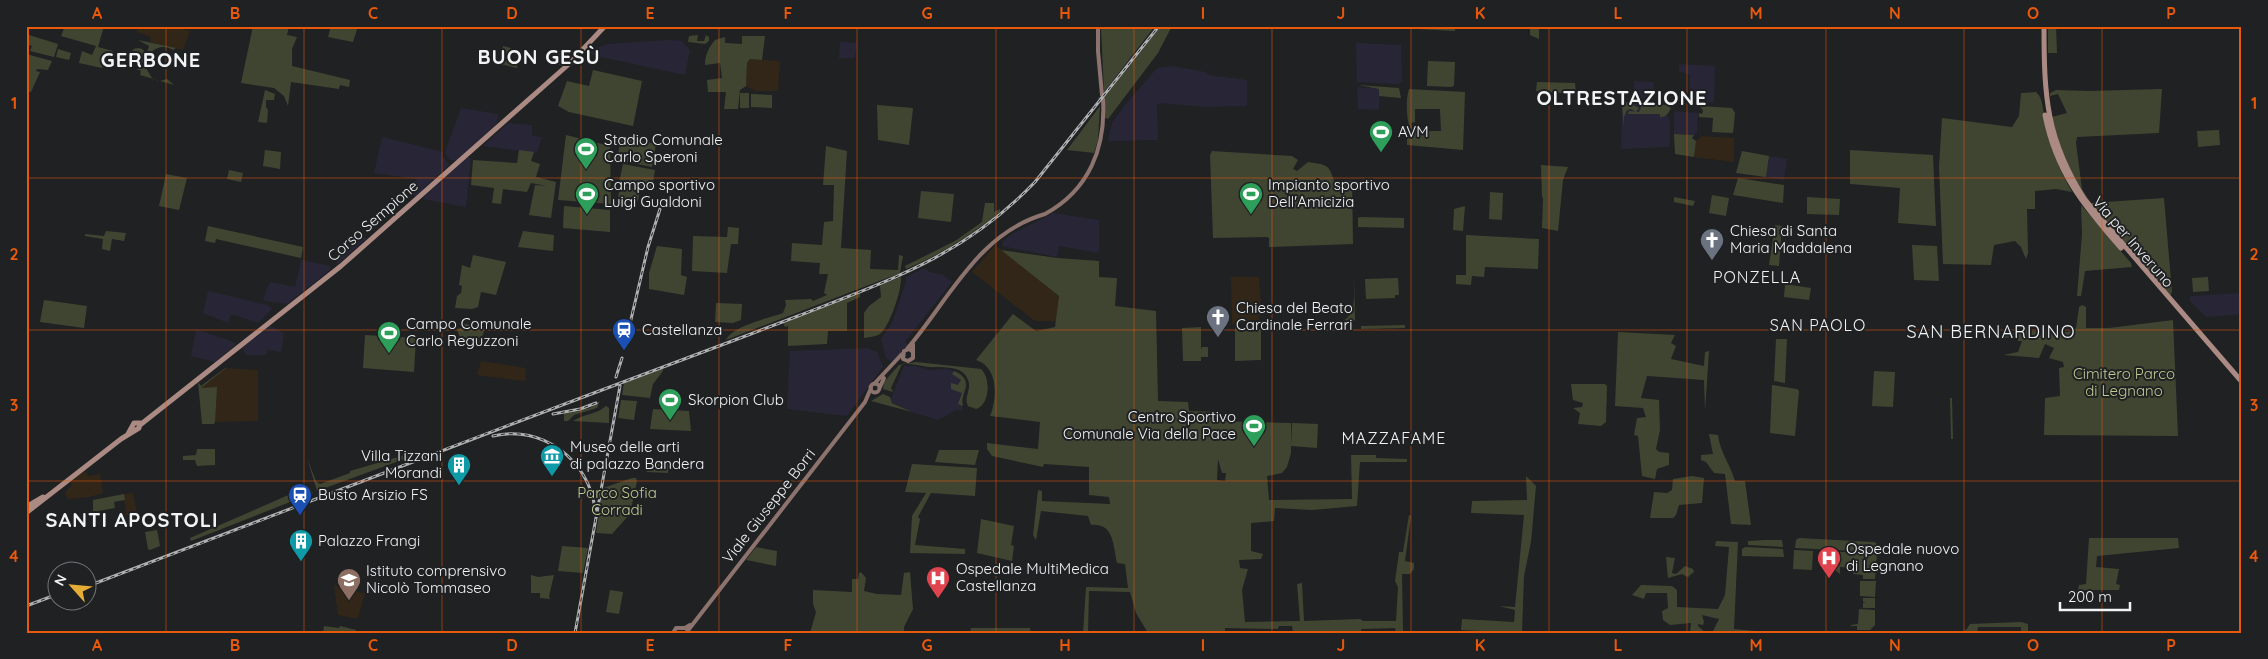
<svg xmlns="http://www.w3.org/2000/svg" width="2268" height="659" font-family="Quicksand,sans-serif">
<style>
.commercial{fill:#282636}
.education{fill:#322618}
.green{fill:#404532;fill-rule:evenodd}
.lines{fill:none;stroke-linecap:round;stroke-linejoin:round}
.secondary-tunnel{stroke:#3e4042;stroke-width:4;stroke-dasharray:4 2;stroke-linecap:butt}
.secondary{stroke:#8d736e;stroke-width:4}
.primary{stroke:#ab8a83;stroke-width:5}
.rail-casing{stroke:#aeb0b1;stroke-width:3}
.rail{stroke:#1f2123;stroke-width:1;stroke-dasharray:4;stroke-linecap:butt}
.grid{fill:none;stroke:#e8590c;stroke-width:1;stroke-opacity:0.55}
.labels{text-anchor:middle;stroke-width:4;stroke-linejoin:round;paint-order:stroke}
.poi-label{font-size:15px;fill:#f1f3f4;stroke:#1f2123;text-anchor:start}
.street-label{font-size:15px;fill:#f1f3f4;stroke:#1f2123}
.park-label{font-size:15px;fill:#bdcc91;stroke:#1f2123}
.neighbourhood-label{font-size:16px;letter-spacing:1px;fill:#f1f3f4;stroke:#1f2123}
.quarter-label{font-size:18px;letter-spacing:1px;fill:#f1f3f4;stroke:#1f2123}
.district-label{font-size:20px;font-weight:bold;letter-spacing:1px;fill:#f1f3f4;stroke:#1f2123}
.neatline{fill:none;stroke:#e8590c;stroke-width:2}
.grid-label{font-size:16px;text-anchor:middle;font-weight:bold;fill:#e8590c}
</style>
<rect width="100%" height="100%" fill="#1f2123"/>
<path class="commercial" d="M 668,40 L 682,41 L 690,50 L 685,75 L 587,54 L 590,50 L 607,44 Z
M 840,42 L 857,43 L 855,58 L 839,58 Z
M 1356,43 L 1401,45 L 1402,81 L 1399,84 L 1357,82 Z
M 1679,64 L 1715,66 L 1714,103 L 1689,101 L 1690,75 L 1679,71 Z
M 1172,66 L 1205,72 L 1209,75 L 1247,80 L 1247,106 L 1205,107 L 1160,103 L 1157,105 L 1158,140 L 1108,141 L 1112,123 L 1124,106 L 1157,68 Z
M 1634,81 L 1654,82 L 1653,99 L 1633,98 Z
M 1357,87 L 1380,89 L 1379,110 L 1358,109 Z
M 1627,102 L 1670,107 L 1669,112 L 1667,114 L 1670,120 L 1670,143 L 1668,147 L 1621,149 L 1622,105 Z
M 461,108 L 498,114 L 497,124 L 457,160 L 450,160 L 447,157 L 445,152 Z
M 1674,111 L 1698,113 L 1697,133 L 1694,135 L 1674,134 Z
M 508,123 L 532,125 L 532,136 L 542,137 L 537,153 L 483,146 Z
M 382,137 L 443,152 L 443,156 L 449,165 L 415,197 L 407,188 L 417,179 L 374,173 Z
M 1769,156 L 1787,159 L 1784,180 L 1766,177 Z
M 467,157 L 471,158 L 466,207 L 422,199 Z
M 1053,213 L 1099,220 L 1099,253 L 1059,246 L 1057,257 L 1002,246 L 1003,241 L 1012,234 Z
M 359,236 L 367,238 L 337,265 L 337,248 L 348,250 L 351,243 L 357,243 Z
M 301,260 L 331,266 L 330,270 L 287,304 L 265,301 L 263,298 L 270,282 L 295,287 Z
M 924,268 L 932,273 L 942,274 L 952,282 L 905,342 L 909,345 L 903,350 L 895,361 L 890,361 L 886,358 L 881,339 L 892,323 L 905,285 L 906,277 Z
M 208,291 L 268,305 L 272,309 L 258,323 L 231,314 L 228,323 L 203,313 Z
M 2242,293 L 2242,314 L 2206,317 L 2190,301 L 2190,296 Z
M 270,326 L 284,333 L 281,352 L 268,350 L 266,355 L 246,355 L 242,348 Z
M 196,329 L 228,340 L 237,344 L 215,362 L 191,356 Z
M 868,348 L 877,352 L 883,367 L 847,416 L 787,409 L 790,351 Z
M 904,366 L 915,366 L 928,370 L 948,369 L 960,374 L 967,386 L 962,400 L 962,411 L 956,410 L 938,420 L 912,412 L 892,402 L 891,399 Z"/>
<path class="education" d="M 139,26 L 171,26 L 190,31 L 183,50 L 150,42 L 151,37 L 137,32 Z
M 750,59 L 780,61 L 778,91 L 756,91 L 746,86 L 747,63 Z
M 1702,136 L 1734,138 L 1734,162 L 1694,157 L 1696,141 Z
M 995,245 L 1059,296 L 1056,321 L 1035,321 L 972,272 Z
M 1231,277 L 1259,277 L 1261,305 L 1259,320 L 1257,322 L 1232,324 Z
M 481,361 L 526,368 L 525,381 L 477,375 Z
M 226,368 L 258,370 L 258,421 L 215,422 L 199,389 Z
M 84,470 L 89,476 L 100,474 L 103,493 L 90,497 L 67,499 L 65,492 L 72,485 L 70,482 Z
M 133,493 L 137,513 L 126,516 L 124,494 Z
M 334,585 L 344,588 L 344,590 L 365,593 L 358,619 L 338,615 Z"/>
<path class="green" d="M 65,26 L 104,26 L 98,47 L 113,51 L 110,60 L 106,58 L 102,68 L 79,63 L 82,51 L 92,55 L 96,46 L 61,36 Z
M 253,26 L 289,26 L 287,35 L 297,37 L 292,49 L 292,66 L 350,80 L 349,87 L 340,85 L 339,89 L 291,82 L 288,106 L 284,96 L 274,88 L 241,83 Z
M 331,26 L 358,26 L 353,42 L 328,37 Z
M 1101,26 L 1155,26 L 1104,92 L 1101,28 Z
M 1161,26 L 1172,26 L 1158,53 L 1108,119 L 1105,118 L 1104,98 Z
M 1418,26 L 1455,27 L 1455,31 L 1418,29 Z
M 1530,26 L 1539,26 L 1539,39 L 1530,35 Z
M 2048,26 L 2056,26 L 2057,53 L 2048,53 Z
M 29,35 L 58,44 L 54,57 L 30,51 L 32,46 L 26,44 Z
M 698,35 L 697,41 L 704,41 L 706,35 L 709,37 L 709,41 L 705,44 L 688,42 L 689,36 Z
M 742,36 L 765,36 L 762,60 L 750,59 L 747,63 L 746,86 L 740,90 L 738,109 L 724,109 L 726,92 L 708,92 L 707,80 L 722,78 L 720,63 L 705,65 C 705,55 709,47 715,40 L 725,37 L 725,43 L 742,44 Z
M 138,40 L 176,48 L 173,50 C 165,45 156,46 150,54 L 147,52 L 149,46 Z
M 503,46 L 511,48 L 509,51 L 509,63 L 517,64 L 517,68 L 500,64 Z
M130 56a8 8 0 1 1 16 0a8 8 0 1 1-16 0Z
M 58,49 L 71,53 L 69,60 L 56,57 Z
M 549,52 L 572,56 L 563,66 L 547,61 Z
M 26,54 L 52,61 L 48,70 L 37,69 L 36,71 L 40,72 L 31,92 L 26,91 Z
M 1428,61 L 1455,62 L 1454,85 L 1452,87 L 1427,86 Z
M 144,65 L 152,78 L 160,81 L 167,79 L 174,85 L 140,75 L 141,71 L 136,69 L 142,69 Z
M 593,70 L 642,81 L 633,126 L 569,112 L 558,106 L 567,81 L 589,86 Z
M 1537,82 L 1575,83 L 1576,94 L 1536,91 Z
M 1358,85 L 1399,88 L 1401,98 L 1379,96 L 1379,89 Z
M 1409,89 L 1465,92 L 1463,150 L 1407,145 L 1407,133 L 1410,129 C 1407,120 1405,101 1409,89 ZM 1415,109 L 1440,109 L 1441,131 L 1413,131 L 1411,123 L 1415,122 Z
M 2162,89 L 2159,133 L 2077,137 L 2076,143 L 2082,189 L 2091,203 L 2164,198 L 2172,292 L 2170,296 L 2086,199 L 2071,174 L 2062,153 L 2052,117 L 2067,113 L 2058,94 L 2050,96 L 2050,93 L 2056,90 L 2089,91 Z
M 265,90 L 275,94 L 274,100 L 266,100 L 266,107 L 268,110 L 267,123 L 258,122 Z
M 2036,92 C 2043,98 2043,109 2044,118 C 2048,144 2059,169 2072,192 L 2056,189 L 2035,191 L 2035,209 L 2027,209 L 2028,253 L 2026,259 L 2021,247 L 2015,241 L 1994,245 L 1991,265 L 1943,264 L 1939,167 L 1942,118 L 2012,127 L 2019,116 L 2021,93 Z
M 740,93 L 749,93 L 749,108 L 740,108 Z
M 751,94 L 772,95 L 772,108 L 751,107 Z
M 1627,102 L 1639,108 L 1636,112 L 1631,109 L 1627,110 L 1624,117 L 1624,127 L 1622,105 Z
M 1638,104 L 1666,105 L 1671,108 C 1668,114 1666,117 1660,117 L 1660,114 L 1628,114 L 1629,111 L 1639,112 L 1641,108 Z
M 877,105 L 913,108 L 909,145 L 878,140 Z
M 1100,106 L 1098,140 L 1094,153 L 1067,150 Z
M 1700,106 L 1732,108 L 1735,113 L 1733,133 L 1712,132 L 1713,118 L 1699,117 L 1699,113 L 1702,114 L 1703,111 Z
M 2219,130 L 2220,145 L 2198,147 L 2197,131 Z
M 1674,134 L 1694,135 L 1692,138 L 1696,141 L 1694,157 L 1675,154 Z
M 566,135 L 610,146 L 611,204 L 558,200 Z
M 621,137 L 656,144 L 652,167 L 617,160 Z
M 826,146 L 847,151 L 841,248 L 871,250 L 870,269 L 898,270 L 899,255 L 903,256 L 900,273 L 726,340 C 732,326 769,318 783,313 L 786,305 L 785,300 L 811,299 L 813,301 L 827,295 L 824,293 L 828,274 L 819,274 L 820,263 L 791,261 L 792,243 L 822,245 L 824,222 L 833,221 L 834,185 L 823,185 Z
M 265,150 L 281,152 L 280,169 L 263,166 Z
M 519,150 L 534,152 L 531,161 L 540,164 L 536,177 L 556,182 L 551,218 L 529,215 L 535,185 L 547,186 L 531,183 L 527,192 L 503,189 L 501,204 L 492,203 L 494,188 L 471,185 L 473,160 L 517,163 Z
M 1850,150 L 1933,155 L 1936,226 L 1898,223 L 1900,188 L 1850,184 Z
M 1212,151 L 1292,156 L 1298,160 L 1293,169 L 1297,171 L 1308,162 C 1325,165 1329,163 1334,181 L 1352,181 L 1353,244 L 1269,247 L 1269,238 L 1267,237 L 1213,238 L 1210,155 Z
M 1742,151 L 1769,156 L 1766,177 L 1736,173 Z
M 623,164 L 655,170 L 652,188 L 619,182 Z
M 1541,165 L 1568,167 L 1563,180 L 1558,231 L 1542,228 L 1543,198 L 1542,197 Z
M 229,170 L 243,173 L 241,182 L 227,179 Z
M 166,174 L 187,178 L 179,210 L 159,206 Z
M 1738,178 L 1784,185 L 1783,203 L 1733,195 Z
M 620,186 L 640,189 L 638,201 L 618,198 Z
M 921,191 L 954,194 L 951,222 L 918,218 Z
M 1490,192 L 1503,193 L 1502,220 L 1489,219 Z
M 1712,195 L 1729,198 L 1726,216 L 1709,213 Z
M 1674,197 L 1695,201 L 1693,206 L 1674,202 Z
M 1807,197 L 1840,199 L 1839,215 L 1807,214 Z
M 985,203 L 994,203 L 994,212 L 1000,209 L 1000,212 C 971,235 940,255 906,269 L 905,266 L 955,241 L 982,222 Z
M 2081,205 L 2131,263 L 2132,267 L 2085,271 L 2081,296 L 2077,296 L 2082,234 Z
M 564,206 L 610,210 L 610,232 L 563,228 Z
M 1465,206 L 1463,231 L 1453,230 L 1454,209 Z
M 1360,217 L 1404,218 L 1404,228 L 1358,227 L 1358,218 Z
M 1775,225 L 1782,226 L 1779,266 L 1769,265 Z
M 208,226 L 303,247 L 301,258 L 216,239 L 215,243 L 205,241 Z
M 728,227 L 739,228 L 738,244 L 731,244 L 727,273 L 692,271 L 693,236 L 727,237 Z
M 106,231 L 126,233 L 124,241 L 112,239 L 110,251 L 102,249 L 103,239 L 85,236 L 85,234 L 104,236 Z
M 523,231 L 554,235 L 553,251 L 518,247 Z
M 1466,235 L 1539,239 L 1538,269 L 1485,267 L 1484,277 L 1472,276 L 1471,285 L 1456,284 L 1456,275 L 1466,275 Z
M 1912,245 L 1937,246 L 1939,281 L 1914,280 Z
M 657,246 L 682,249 L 681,275 L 687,277 L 684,295 L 649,289 L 649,273 Z
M 1001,250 L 1057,258 L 1099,261 L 1099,277 L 1117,278 L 1115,306 L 1156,311 L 1158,401 L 1188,402 L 1189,411 L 1220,412 L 1220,421 L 1291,423 L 1291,453 L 1287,467 L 1282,473 L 1267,476 L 1269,500 L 1352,499 L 1351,455 L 1376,455 L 1376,458 L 1407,459 L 1407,462 L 1360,462 L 1357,506 L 1312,510 L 1275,508 L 1274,521 L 1251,523 L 1251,551 L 1263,554 L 1261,559 L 1239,560 L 1240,568 L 1248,569 L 1242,590 L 1245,622 L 1300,621 L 1297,584 L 1302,583 L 1304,621 L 1360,619 L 1363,621 L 1396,621 L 1398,587 L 1395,581 L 1399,552 L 1403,552 L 1409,515 L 1411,516 L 1405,561 L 1414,563 L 1414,569 L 1410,574 L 1402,574 L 1403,631 L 1430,633 L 1396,633 L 1395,628 L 1361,629 L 1362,633 L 1293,633 L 1292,626 L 1279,626 L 1278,629 L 1225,628 L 1225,633 L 1148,633 L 1136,613 L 1130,592 L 1089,591 L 1088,633 L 1083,633 L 1086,587 L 1128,588 L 1125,564 L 1117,563 C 1113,545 1114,523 1091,525 L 1088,516 L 1041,511 L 1036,540 L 1033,535 L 1038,490 L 1042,491 L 1042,501 L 1110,504 L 1109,497 L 1089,495 L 1089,467 L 1044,464 L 1043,467 L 992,456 L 987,449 L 987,443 L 1038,449 L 1040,422 L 990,416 C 997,399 999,367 976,360 L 1013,314 L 1036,331 L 1055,327 L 1059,296 ZM 1218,459 L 1222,473 L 1226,473 L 1225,481 L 1217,480 Z
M 473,255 L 506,262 L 496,295 L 481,292 L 478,307 L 472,309 L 455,308 L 457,296 L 461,293 L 462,286 L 459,285 L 462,265 L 470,268 Z
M 1354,276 L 1355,320 L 1350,323 L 1336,323 C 1359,320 1353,293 1354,276 Z
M 901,277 C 902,289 890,326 880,334 C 875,337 869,337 864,338 L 864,313 L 869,306 L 881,297 L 880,285 Z
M 2208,277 L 2209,291 L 2193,292 L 2192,278 Z
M 1398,278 L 1399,295 L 1395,295 L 1395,298 L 1366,299 L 1365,279 Z
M 1785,284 L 1811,288 L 1809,300 L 1784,297 Z
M 860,293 L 860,297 L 847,303 L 847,331 L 828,331 L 827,344 L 788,346 L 788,326 L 785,327 L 783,323 Z
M 44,300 L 87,306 L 84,328 L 40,322 Z
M 716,303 L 742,304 L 741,320 L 733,323 L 715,322 Z
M 2082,305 L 2086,307 L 2086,328 L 2109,328 L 2173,320 L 2178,436 L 2044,435 L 2045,398 L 2060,396 L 2059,368 L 2064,367 L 2063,362 L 2049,358 L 2054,348 L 2045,344 L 2039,358 L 2003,355 L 2018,352 L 2022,341 L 2018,341 L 2018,336 L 2004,338 L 2005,333 L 2022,333 L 2030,323 L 2030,331 L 2068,332 L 2076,328 L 2079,307 Z
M 461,323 L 485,328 L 480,343 L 460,338 L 457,329 L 461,328 Z
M 1405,325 L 1405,328 L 1361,329 L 1361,326 Z
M 1201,327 L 1201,349 L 1202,347 L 1208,347 L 1208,357 L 1201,357 L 1201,361 L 1183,361 L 1182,328 Z
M 1256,327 L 1261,331 L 1261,360 L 1235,361 L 1235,327 Z
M 1618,332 L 1675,335 L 1671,343 L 1676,346 L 1671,359 L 1704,366 L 1705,352 L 1709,351 L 1705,411 L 1704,380 L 1647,376 L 1641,398 L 1659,400 L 1660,430 L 1656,449 L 1659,452 L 1669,453 L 1669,465 L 1657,469 L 1655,479 L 1642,476 L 1638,436 L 1634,435 L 1637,418 L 1646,417 L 1643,408 L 1615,406 Z
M 365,335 L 416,338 L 414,372 L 363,368 Z
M 1776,339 L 1787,339 L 1785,383 L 1774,381 Z
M 916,362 L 981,369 C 991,378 990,405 976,409 L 968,406 C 964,398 970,392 969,383 C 965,364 943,368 929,367 C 919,366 911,363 902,364 L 891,388 L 893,392 L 883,389 L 884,382 L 899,365 Z
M 225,368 L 226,368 L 201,388 L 217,387 L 215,422 L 214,424 L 202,424 L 198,382 L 201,386 Z
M 663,368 L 663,371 L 653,384 L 650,398 L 622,395 L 624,383 Z
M 954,371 C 977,381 959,392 963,406 L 958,404 L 962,393 L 951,389 L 951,383 L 958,385 L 961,380 L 952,374 Z
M 1874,371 L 1895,372 L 1893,407 L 1872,406 Z
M 1571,384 L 1605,384 L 1607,386 L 1606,422 L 1601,426 L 1578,424 L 1580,413 L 1573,408 L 1582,407 L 1583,403 L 1573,400 Z
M 1772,385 L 1797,389 L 1799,391 L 1795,436 L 1770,433 Z
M 883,394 L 890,397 L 892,403 L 912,412 L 871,401 Z
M 1950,398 L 1952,398 L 1953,439 L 1951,439 Z
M 621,400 L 637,401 L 634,420 L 618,418 Z
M 600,401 L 597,408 L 574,415 L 568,421 L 564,421 L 564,413 L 590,408 Z
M 606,406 L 609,408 L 609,423 L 573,421 C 583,414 596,415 606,406 Z
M 653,409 L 689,411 L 691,431 L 650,429 Z
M 1292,423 L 1318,424 L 1317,448 L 1291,446 Z
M 1709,434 L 1718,435 C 1720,452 1730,464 1735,481 L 1745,481 L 1751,525 L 1731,524 L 1725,474 L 1714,473 L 1706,462 L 1701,460 L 1701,455 L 1713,454 Z
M 197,449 L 215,449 L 215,465 L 197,466 L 195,460 L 183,460 L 183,456 L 196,455 Z
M 939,450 L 979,450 L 975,465 L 935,462 Z
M 418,454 L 317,491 L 307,458 L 316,481 L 320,484 L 350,473 L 350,471 L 405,455 Z
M 647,460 L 668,461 L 668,473 L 647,472 L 645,467 Z
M 912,464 L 977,468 L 975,496 L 931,493 L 918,517 L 920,519 L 915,545 L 965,549 L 965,554 L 910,553 L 912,516 L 926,493 L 905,492 Z
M 1526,476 L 1536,486 L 1531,542 L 1524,576 L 1522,633 L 1461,630 L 1462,619 L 1514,622 L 1515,610 L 1499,606 L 1515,607 L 1524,515 L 1471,513 L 1472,501 L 1527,500 Z
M 1692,476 L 1704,478 L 1702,503 L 1679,505 L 1676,515 L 1673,518 L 1650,518 L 1654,492 L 1667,493 L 1672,490 L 1673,479 Z
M 632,478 L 636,478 L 637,481 L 630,514 L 612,534 L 596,533 L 603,488 Z
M 309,486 L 313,493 L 191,541 L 190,538 Z
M 124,494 L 125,500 L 114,502 L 115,508 L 93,512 L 93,500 Z
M 981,519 L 1014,526 L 1011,545 L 1014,546 L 1012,561 L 977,553 Z
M 157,530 L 160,546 L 150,550 L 148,549 L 145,532 Z
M 1799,538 L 1874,542 L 1877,544 L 1877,552 L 1795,548 L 1796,540 Z
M 2089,538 L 2178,538 L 2179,548 L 2097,556 L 2096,567 L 2119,569 L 2116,584 L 2120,585 L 2119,590 L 2078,590 L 2079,585 L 2086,584 Z
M 1765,540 L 1782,540 L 1783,547 L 1748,545 L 1748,541 Z
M 1716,541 L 1738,542 L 1734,629 L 1777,633 L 1712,633 L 1719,619 L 1702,615 L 1704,622 L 1703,625 L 1698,624 L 1698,626 L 1706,633 L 1690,633 L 1691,623 L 1670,625 L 1663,620 L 1662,611 L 1668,608 L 1667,593 L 1646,593 L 1644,599 L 1632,595 L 1641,585 L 1672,586 L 1677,590 L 1677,607 L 1718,609 L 1725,595 L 1729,547 L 1715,546 Z
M 562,546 L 588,548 L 583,573 L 558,571 Z
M 756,547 L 777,551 L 776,566 L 746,560 Z
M 1745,547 L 1783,549 L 1784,557 L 1742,556 L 1742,549 Z
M 1794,550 L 1813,551 L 1812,570 L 1793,569 Z
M 1826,551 L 1877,554 L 1875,579 L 1863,579 L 1863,575 L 1853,574 L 1853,568 L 1840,567 L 1840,574 L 1836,571 L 1826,570 Z
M 1666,557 L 1675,558 L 1672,573 L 1676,574 L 1685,566 L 1693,569 L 1694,572 L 1688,577 L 1682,574 L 1668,578 Z
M 861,572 L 866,578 L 864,591 L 877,594 L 901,595 L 904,573 L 910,572 L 913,609 L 904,627 L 904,633 L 810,633 L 816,612 L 813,604 L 813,590 L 852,592 L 852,579 L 858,579 L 859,573 Z
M 531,575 L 538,577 L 554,575 L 549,596 L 550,599 L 540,598 L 540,593 L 531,593 Z
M 1860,581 L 1876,581 L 1875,597 L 1860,596 Z
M 610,590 L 623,592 L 619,614 L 606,612 Z
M 1863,598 L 1875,598 L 1875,608 L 1863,608 L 1863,603 L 1866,602 L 1863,602 Z
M 1859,609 L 1875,610 L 1875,625 L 1870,630 L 1857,630 L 1857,626 L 1851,626 L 1851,625 L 1858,624 Z
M 2021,622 L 2028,624 L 2028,633 L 2021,633 L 2021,627 L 1978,627 L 1977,633 L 1953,633 L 1966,630 L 1970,624 Z
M 324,626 L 339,628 L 340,626 L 356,630 L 356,633 L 323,633 Z
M 971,628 L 1030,628 L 1031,633 L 970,633 Z"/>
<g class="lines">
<path class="secondary-tunnel" d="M 1100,97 L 1101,102"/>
<path class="secondary" d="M 1098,26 L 1098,51 L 1102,95
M 1045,214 C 1089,190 1106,148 1103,99
M 907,349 C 949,300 978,233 1045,214
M 913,352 L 909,349 L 904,351 L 903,359 L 908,361 L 913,358 L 913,344
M870.5 388a4.5 4.5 0 1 1 9 0a4.5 4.5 0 1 1-9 0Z
M 874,384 L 902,354
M 880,387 L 884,378
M 673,633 L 676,628 L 685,628 L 690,625
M 686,633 L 865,402 L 871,388"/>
<path class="primary" d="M 2044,26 C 2044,96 2046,139 2085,200 L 2242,382
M 2045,115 C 2056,172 2084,206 2121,248
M 140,425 L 341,266 L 570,63 L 605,26
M 26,507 L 43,497
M 26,513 L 121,439 L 139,428 L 140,423 L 134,423 L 128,434"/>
<g class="rail-casing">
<path id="rail" d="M 625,345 L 648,247 L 660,209
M 616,377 L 622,358
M 553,414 L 580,409 L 596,403
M 493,436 C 542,424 589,460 595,509
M 88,586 C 252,525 414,460 578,399 C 652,371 725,344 798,316 C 890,280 964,256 1035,182 L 1159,26
M 26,606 L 58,594
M 575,633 L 620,386"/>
</g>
<use href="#rail" class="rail"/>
</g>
<path class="grid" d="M 166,26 L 166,633M 304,26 L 304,633M 442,26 L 442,633M 581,26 L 581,633M 719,26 L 719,633M 857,26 L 857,633M 996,26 L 996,633M 1134,26 L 1134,633M 1272,26 L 1272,633M 1411,26 L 1411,633M 1549,26 L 1549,633M 1687,26 L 1687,633M 1826,26 L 1826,633M 1964,26 L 1964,633M 2102,26 L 2102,633M 26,178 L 2242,178M 26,330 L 2242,330M 26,481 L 2242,481"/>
<defs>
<g id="stadium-pin" transform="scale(1.25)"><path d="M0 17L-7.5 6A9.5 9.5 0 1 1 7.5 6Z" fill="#2e9e5b" stroke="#1f2123"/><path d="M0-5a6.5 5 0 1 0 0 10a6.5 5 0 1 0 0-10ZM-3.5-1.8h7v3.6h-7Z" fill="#fff"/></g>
<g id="church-pin" transform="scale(1.25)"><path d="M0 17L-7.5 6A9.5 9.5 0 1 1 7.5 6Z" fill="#6b7280" stroke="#1f2123"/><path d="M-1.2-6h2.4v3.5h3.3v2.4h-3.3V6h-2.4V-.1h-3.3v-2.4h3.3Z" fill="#fff"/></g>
<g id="station-pin" transform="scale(1.25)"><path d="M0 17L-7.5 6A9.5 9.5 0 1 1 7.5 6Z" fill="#1a4fb4" stroke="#1f2123"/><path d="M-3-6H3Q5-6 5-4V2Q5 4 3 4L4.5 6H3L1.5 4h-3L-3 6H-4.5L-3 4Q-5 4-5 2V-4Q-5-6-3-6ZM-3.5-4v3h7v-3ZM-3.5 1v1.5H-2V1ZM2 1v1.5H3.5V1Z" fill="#fff"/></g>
<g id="museum-pin" transform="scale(1.25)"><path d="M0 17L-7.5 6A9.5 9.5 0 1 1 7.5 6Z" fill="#0f9aa8" stroke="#1f2123"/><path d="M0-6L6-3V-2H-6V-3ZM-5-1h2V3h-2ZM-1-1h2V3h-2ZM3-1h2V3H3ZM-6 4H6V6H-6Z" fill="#fff"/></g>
<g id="building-pin" transform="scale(1.25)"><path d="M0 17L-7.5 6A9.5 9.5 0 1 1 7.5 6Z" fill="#0f9aa8" stroke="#1f2123"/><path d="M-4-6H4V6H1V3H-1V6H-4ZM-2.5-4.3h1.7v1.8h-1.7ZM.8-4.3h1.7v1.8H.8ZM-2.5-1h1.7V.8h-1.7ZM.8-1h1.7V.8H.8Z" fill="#fff"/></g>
<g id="hospital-pin" transform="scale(1.25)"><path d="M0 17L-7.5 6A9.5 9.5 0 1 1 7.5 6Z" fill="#e0444e" stroke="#1f2123"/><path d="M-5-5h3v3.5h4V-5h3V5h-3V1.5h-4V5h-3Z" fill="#fff"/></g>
<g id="school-pin" transform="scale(1.25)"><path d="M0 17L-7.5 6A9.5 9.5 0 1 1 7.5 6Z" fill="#8d6e63" stroke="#1f2123"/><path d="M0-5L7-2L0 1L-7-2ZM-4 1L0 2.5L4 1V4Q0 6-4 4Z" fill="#fff"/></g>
</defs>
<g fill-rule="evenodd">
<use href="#stadium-pin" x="1381" y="132"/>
<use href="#stadium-pin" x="586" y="149"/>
<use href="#stadium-pin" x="587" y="194"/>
<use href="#stadium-pin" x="1251" y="194"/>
<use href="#church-pin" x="1712" y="240"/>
<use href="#church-pin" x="1218" y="317"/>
<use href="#station-pin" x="624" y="330"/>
<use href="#stadium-pin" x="389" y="333"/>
<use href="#stadium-pin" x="670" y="400"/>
<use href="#stadium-pin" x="1254" y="426"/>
<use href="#museum-pin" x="552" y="456"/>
<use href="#building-pin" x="459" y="465"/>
<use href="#station-pin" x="300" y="495"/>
<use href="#building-pin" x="301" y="541"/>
<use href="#hospital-pin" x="1829" y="558"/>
<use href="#hospital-pin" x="938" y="578"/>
<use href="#school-pin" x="349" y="580"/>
</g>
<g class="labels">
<g class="poi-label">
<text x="1398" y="137">AVM</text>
<text x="604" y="145">Stadio Comunale<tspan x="604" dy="17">Carlo Speroni</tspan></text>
<text x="604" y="190">Campo sportivo<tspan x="604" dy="17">Luigi Gualdoni</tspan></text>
<text x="1268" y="190">Impianto sportivo<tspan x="1268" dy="17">Dell'Amicizia</tspan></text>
<text x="1730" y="236">Chiesa di Santa<tspan x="1730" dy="17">Maria Maddalena</tspan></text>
<text x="1236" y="313">Chiesa del Beato<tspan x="1236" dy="17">Cardinale Ferrari</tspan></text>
<text x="406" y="329">Campo Comunale<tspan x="406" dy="17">Carlo Reguzzoni</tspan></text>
<text x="642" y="335">Castellanza</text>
<text x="688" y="405">Skorpion Club</text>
<text x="1236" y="422" text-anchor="end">Centro Sportivo<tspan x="1236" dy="17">Comunale Via della Pace</tspan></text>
<text x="570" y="452">Museo delle arti<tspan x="570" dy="17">di palazzo Bandera</tspan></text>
<text x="442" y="461" text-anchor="end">Villa Tizzani<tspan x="442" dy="17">Morandi</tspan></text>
<text x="318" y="500">Busto Arsizio FS</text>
<text x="318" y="546">Palazzo Frangi</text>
<text x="1846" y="554">Ospedale nuovo<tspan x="1846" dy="17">di Legnano</tspan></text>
<text x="956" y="574">Ospedale MultiMedica<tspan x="956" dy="17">Castellanza</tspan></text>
<text x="366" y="576">Istituto comprensivo<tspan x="366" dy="17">Nicolò Tommaseo</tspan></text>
</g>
<g class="street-label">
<text transform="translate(373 221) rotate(-41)" y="5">Corso Sempione</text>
<text transform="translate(2133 242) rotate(49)" y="5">Via per Inveruno</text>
<text transform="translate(769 506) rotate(-52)" y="5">Viale Giuseppe Borri</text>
</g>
<g class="park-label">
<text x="2124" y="379">Cimitero Parco<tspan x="2124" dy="17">di Legnano</tspan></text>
<text x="617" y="498">Parco Sofia<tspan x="617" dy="17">Corradi</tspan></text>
</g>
<g class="neighbourhood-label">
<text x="1757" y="283">PONZELLA</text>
<text x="1818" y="331">SAN PAOLO</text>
<text x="1394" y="444">MAZZAFAME</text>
</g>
<g class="quarter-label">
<text x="1991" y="338">SAN BERNARDINO</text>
</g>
<g class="district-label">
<text x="539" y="64">BUON GESÙ</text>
<text x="151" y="67">GERBONE</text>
<text x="1622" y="105">OLTRESTAZIONE</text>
<text x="132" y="527">SANTI APOSTOLI</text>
</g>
</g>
<rect width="2268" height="659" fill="none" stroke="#1f2123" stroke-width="55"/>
<g transform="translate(72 586) rotate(297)"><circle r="24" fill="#1f2123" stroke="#737577"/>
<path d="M0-4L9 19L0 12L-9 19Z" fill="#e5ad35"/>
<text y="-8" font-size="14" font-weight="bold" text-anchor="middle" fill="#f1f3f4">N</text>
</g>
<path d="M2060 602v8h70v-8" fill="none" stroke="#f1f3f4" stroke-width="2.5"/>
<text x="2068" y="602" font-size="15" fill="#f1f3f4" stroke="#1f2123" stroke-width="4" paint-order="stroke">200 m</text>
<rect x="28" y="28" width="2212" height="604" class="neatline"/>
<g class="grid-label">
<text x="97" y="19">A</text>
<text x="235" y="19">B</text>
<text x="373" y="19">C</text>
<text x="512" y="19">D</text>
<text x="650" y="19">E</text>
<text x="788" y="19">F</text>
<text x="927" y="19">G</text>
<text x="1065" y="19">H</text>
<text x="1203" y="19">I</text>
<text x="1341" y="19">J</text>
<text x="1480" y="19">K</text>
<text x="1618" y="19">L</text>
<text x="1756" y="19">M</text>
<text x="1895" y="19">N</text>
<text x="2033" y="19">O</text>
<text x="2171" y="19">P</text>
<text x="14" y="109">1</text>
<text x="2254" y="109">1</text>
<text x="14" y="260">2</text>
<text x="2254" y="260">2</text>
<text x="14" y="411">3</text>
<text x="2254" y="411">3</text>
<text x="14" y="562">4</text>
<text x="2254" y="562">4</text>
<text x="97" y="651">A</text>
<text x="235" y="651">B</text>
<text x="373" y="651">C</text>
<text x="512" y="651">D</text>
<text x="650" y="651">E</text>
<text x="788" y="651">F</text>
<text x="927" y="651">G</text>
<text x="1065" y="651">H</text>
<text x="1203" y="651">I</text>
<text x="1341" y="651">J</text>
<text x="1480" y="651">K</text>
<text x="1618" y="651">L</text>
<text x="1756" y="651">M</text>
<text x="1895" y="651">N</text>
<text x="2033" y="651">O</text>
<text x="2171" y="651">P</text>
</g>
</svg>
